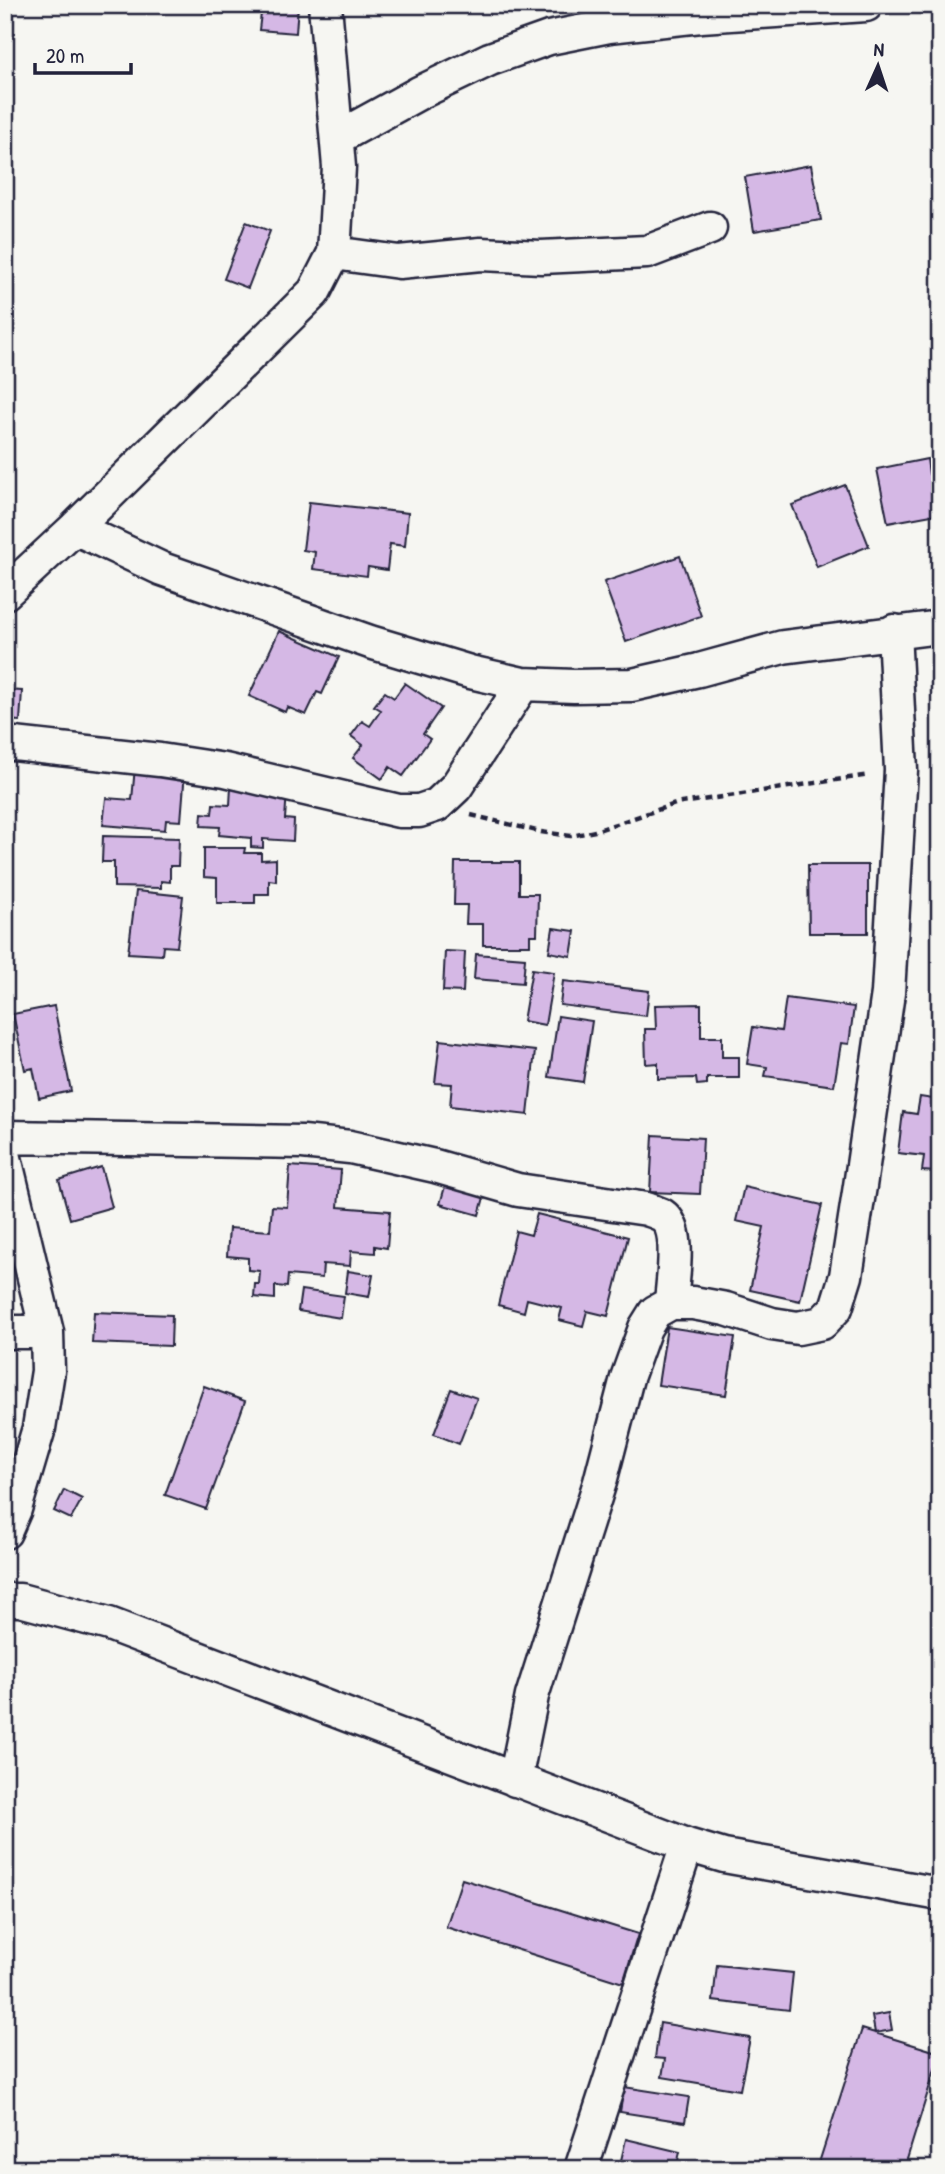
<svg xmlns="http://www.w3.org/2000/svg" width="945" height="2174" font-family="'Patrick Hand',sans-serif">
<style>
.building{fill:#d5b8e5;stroke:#22223b;stroke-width:2}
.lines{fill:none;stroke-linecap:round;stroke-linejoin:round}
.minor-casing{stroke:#22223b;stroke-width:37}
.path{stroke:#22223b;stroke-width:4.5;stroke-dasharray:7 5;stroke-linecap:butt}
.minor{stroke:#f6f6f2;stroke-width:32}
</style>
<rect width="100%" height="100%" fill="#f6f6f2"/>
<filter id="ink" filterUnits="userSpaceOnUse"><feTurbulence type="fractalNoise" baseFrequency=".0143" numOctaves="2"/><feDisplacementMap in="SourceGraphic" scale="14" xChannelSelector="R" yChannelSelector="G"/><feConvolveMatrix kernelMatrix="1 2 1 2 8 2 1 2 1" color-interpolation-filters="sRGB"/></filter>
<g filter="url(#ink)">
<path class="building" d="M 262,5 L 298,5 L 296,33 L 259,30 Z
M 811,165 L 821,220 L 754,231 L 745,177 Z
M 246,222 L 270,231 L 248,288 L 224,279 Z
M 927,459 L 929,474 L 940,472 L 940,504 L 935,504 L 937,514 L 888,523 L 877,469 Z
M 845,485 L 869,546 L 817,567 L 792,505 Z
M 309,502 L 408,513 L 405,546 L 390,544 L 387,570 L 368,567 L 367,576 L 313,569 L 315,552 L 303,550 Z
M 680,556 L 701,616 L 626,642 L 604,582 Z
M 279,631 L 339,657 L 322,694 L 317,692 L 306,715 L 287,707 L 285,712 L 249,696 Z
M 405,683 L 441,708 L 423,734 L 430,739 L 403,776 L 390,767 L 382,779 L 353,758 L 363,745 L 351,736 L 362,721 L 370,726 L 381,710 L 374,706 L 385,692 L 394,698 Z
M 5,690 L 22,691 L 20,721 L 5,720 Z
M 135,767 L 185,771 L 181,821 L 166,820 L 165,830 L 103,825 L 106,798 L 132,800 Z
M 231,787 L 287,791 L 285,819 L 294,820 L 293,841 L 263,839 L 263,848 L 251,847 L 251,838 L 219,835 L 220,827 L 201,826 L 202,813 L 212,814 L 213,804 L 230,805 Z
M 103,836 L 179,838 L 178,866 L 170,866 L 170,882 L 161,881 L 161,888 L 114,887 L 114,862 L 102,862 Z
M 204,848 L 245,848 L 244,853 L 261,853 L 261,860 L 276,859 L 276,881 L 269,880 L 269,894 L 255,894 L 255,903 L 217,903 L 217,878 L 204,877 Z
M 455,862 L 519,862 L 519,894 L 538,894 L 537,935 L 530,935 L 530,945 L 483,945 L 483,924 L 466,924 L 467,905 L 454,905 Z
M 808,865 L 868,865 L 868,933 L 809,933 Z
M 136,891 L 183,896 L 177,947 L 163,946 L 162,955 L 128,953 Z
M 553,928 L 575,931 L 571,956 L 549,952 Z
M 445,951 L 465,952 L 463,992 L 443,991 Z
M 476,954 L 525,958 L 523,983 L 474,979 Z
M 532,969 L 554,972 L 545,1025 L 523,1021 Z
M 563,981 L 649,991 L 646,1016 L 560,1005 Z
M 786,998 L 854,1007 L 849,1044 L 841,1043 L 834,1086 L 765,1076 L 767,1067 L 747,1064 L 753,1027 L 781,1031 Z
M 701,1004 L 701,1037 L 722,1037 L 722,1057 L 739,1057 L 739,1078 L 707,1078 L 707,1084 L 697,1085 L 696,1078 L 658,1079 L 658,1063 L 646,1064 L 645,1029 L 656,1029 L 655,1005 Z
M 54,1006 L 71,1091 L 39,1098 L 33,1068 L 25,1070 L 13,1014 Z
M 558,1016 L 592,1021 L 583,1082 L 549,1077 Z
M 440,1040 L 535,1051 L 528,1115 L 450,1106 L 452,1084 L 435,1083 Z
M 920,1097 L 940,1100 L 940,1191 L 933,1189 L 935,1172 L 922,1171 L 924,1156 L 898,1153 L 903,1112 L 917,1114 Z
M 653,1135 L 703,1138 L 700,1194 L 650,1192 Z
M 290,1166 L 341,1170 L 338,1207 L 390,1211 L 387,1248 L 375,1246 L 375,1253 L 351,1251 L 350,1266 L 323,1264 L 322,1278 L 288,1275 L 287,1287 L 275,1286 L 275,1299 L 254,1297 L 255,1284 L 259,1284 L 260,1271 L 248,1270 L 248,1258 L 227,1256 L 229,1228 L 270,1231 L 272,1206 L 287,1207 Z
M 101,1167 L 112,1207 L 70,1219 L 59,1180 Z
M 446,1183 L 485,1194 L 479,1215 L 440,1204 Z
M 744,1187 L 822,1205 L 800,1301 L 750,1290 L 764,1227 L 736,1221 Z
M 537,1214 L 628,1237 L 608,1316 L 587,1311 L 583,1326 L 559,1320 L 562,1308 L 527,1299 L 524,1312 L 498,1305 L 516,1231 L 531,1235 Z
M 348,1271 L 373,1275 L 369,1297 L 345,1293 Z
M 301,1290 L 344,1296 L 341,1318 L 298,1311 Z
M 94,1312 L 172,1315 L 171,1346 L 92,1343 Z
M 667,1327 L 735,1337 L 726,1395 L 658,1385 Z
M 204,1386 L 245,1401 L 206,1509 L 165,1495 Z
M 451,1389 L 477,1398 L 459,1444 L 434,1434 Z
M 64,1490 L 82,1499 L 71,1519 L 54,1511 Z
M 462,1879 L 638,1934 L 623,1983 L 446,1927 Z
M 717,1965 L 793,1973 L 789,2010 L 713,2001 Z
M 889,2013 L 892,2030 L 875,2033 L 872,2016 Z
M 660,2023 L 750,2038 L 740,2090 L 662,2077 L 665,2059 L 655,2058 Z
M 862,2029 L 940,2053 L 904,2169 L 817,2169 Z
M 624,2087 L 689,2097 L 685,2122 L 620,2112 Z
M 626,2139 L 680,2152 L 676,2169 L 619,2169 Z"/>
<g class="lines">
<g class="minor-casing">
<path id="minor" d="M 337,138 L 419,93 L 490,59 L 549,38 L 609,26 L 701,16 L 866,5
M 334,253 L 399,262 L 481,254 L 541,257 L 647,252 L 710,228
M 75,528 L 162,569 L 370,642 L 470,672 L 523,684 L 574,686 L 632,685 L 699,670 L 783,647 L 940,627
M 5,593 L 75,528 L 314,292 L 334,253 L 339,167 L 325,5
M 5,743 L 160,760 L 225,770 L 399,811 L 419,811 L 437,805 L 456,787 L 523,684
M 5,1137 L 303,1142 L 350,1147 L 435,1166 L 518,1190 L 647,1209 C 652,1211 658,1213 662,1215 C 683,1229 672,1281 671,1303
M 5,1158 L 47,1332 L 48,1371 L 39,1428 L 15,1509 L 5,1532
M 5,1332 L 47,1332
M 5,1600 L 20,1600 L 109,1624 L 687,1845 L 724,1856 L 940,1894
M 515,1780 L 532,1696 L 600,1482 L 627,1378 L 645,1328 L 655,1312 L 671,1303 L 693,1303 L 726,1309 L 772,1324 L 798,1328 L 822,1323 L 836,1308 L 846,1276 L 860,1186 L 888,993 L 901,770 L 894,631
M 581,2169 L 687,1845"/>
</g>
<path class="path" d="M 471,815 L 541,832 L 571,836 L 595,831 L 675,804 L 869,775"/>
<use href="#minor" class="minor"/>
</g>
</g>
<rect width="945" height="2174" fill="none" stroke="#f6f6f2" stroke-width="28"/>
<rect x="14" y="14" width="917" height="2146" fill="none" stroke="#22223b" stroke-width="2.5" filter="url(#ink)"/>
<g transform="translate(878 66) rotate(3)" stroke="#f6f6f2" stroke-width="5" paint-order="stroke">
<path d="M0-5L12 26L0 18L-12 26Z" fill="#22223b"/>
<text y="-10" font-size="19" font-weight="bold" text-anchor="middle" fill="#22223b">N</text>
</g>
<path d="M35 63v10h96v-10" fill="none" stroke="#22223b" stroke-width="3.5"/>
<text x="46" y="63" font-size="21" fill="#22223b" stroke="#f6f6f2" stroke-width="5" paint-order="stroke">20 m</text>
</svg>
